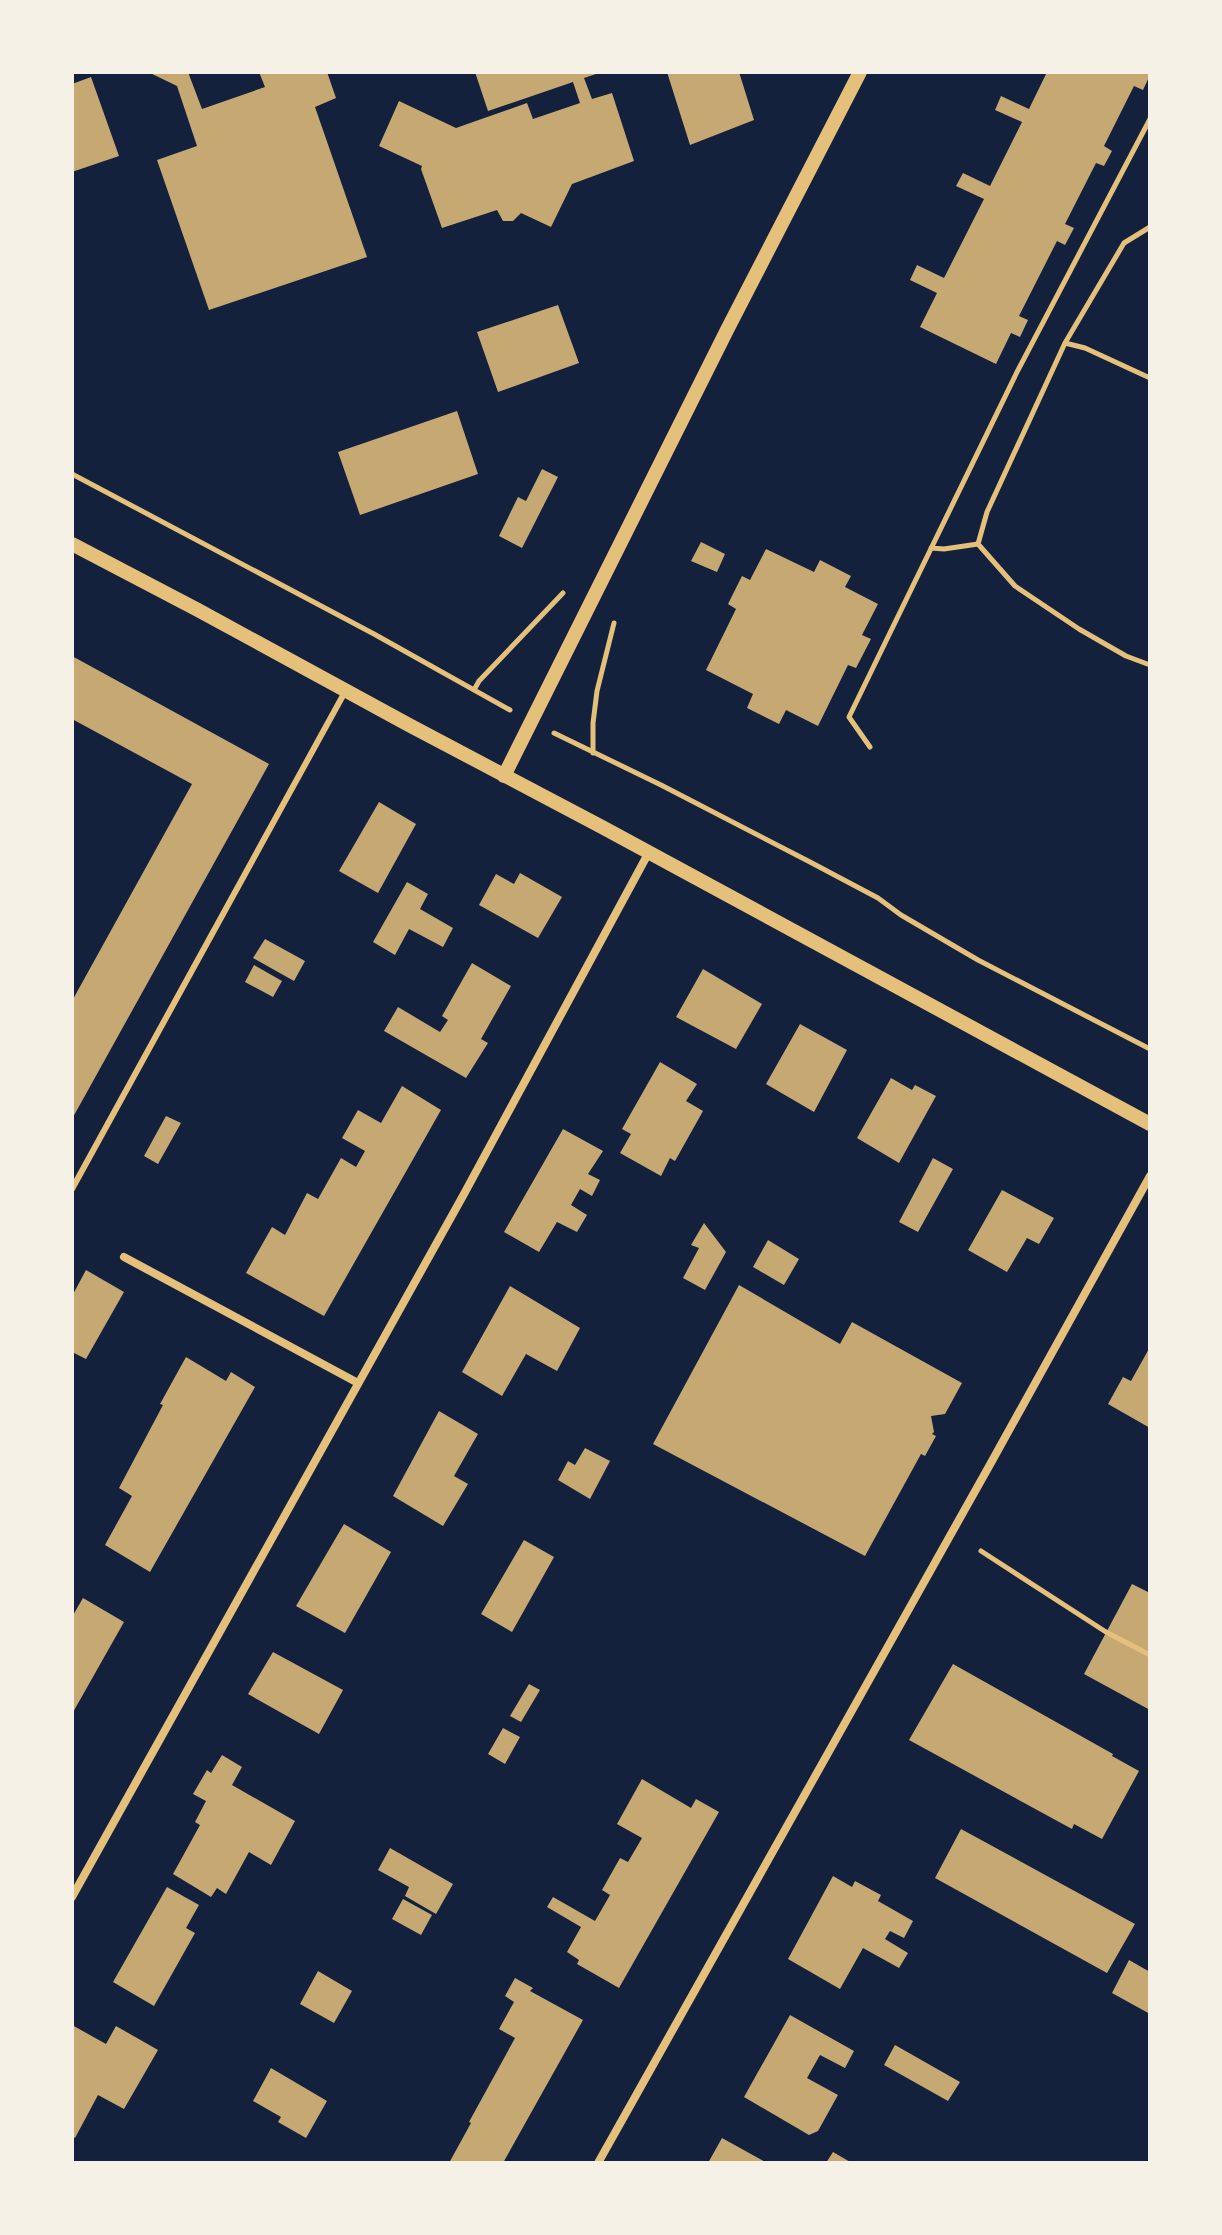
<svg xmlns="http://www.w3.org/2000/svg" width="1222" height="2235" font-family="'IBM Plex Sans',sans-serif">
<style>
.building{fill:#c6a872}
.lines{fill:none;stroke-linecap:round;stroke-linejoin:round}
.path{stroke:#e5c07b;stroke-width:5}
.service{stroke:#e5c07b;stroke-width:6}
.minor{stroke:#e5c07b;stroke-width:8}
.tertiary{stroke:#e5c07b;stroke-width:14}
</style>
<rect width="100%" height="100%" fill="#14213d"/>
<path class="building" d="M 148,72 L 188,72 L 202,109 L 265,87 L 259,72 L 327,72 L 336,98 L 315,107 L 367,257 L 209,310 L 157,160 L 197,146 L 177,86 Z
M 475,72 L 602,72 L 584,78 L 592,99 L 612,93 L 634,161 L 572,184 L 551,227 L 521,213 L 513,221 L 503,221 L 497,210 L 442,228 L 421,169 L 422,166 L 379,146 L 399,101 L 456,128 L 527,103 L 533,119 L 580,103 L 573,82 L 488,111 Z
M 667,72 L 739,72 L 754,120 L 690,145 Z
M 1047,72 L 1150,72 L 1150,75 L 1143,90 L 1134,86 L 1104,146 L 1112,151 L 1104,166 L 1096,163 L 1065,224 L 1074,228 L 1065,245 L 1057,241 L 1019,316 L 1028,320 L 1020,337 L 1011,333 L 996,364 L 920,327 L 937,293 L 910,280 L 917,265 L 944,278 L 984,199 L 956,186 L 963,173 L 990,186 L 1022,122 L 995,110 L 1001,96 L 1029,109 Z
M 91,77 L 119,156 L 72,172 L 72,84 Z
M 558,305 L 579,363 L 498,392 L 477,332 Z
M 457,411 L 478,474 L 360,515 L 338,452 Z
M 542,469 L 558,477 L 522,548 L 499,536 L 518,497 L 526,501 Z
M 701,542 L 725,554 L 717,572 L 691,561 Z
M 766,549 L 814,572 L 820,560 L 851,576 L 845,587 L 878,604 L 862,635 L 871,639 L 856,668 L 848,665 L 818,726 L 786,710 L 779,724 L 747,708 L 753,694 L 706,670 L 736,609 L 728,604 L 742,576 L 750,580 Z
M 72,656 L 269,764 L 72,1119 L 72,1001 L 192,784 L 72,719 Z
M 379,802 L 416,824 L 378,893 L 339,871 Z
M 520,873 L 562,897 L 538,938 L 479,905 L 496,874 L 514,884 Z
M 407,882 L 428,894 L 420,909 L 453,928 L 443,947 L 409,929 L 395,955 L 373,942 Z
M 265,939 L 305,961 L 294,981 L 253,958 Z
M 472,963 L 511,986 L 481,1039 L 488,1043 L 466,1078 L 384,1031 L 398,1007 L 440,1032 L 448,1020 L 442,1016 Z
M 254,965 L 282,981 L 273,997 L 245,982 Z
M 703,969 L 762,1004 L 736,1049 L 676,1017 Z
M 800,1024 L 847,1050 L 814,1112 L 766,1084 Z
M 660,1062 L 697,1084 L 686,1101 L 703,1111 L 675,1161 L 670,1158 L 661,1176 L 620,1153 L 631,1134 L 622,1129 Z
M 891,1078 L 912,1090 L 915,1085 L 936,1096 L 899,1163 L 857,1138 Z
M 402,1086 L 441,1110 L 324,1316 L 246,1273 L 272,1227 L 285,1235 L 307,1193 L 318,1199 L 341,1158 L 356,1167 L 365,1151 L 342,1138 L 358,1110 L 381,1123 Z
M 166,1116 L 181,1123 L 158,1164 L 144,1156 Z
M 563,1129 L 603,1151 L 588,1174 L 600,1180 L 592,1196 L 580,1189 L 571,1205 L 587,1215 L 577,1232 L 557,1222 L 539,1252 L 504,1232 Z
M 933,1158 L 953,1169 L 918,1232 L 899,1222 Z
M 1002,1190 L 1054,1218 L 1039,1244 L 1027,1238 L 1007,1272 L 968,1250 Z
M 704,1223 L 726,1252 L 705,1290 L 683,1278 L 699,1248 L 691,1245 Z
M 768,1240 L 799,1259 L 784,1285 L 753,1267 Z
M 86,1270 L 124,1292 L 86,1359 L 72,1352 L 72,1296 Z
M 739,1285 L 840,1344 L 852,1322 L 962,1383 L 945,1414 L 931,1416 L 934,1432 L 932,1434 L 936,1436 L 925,1456 L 921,1454 L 865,1556 L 653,1444 Z
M 510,1286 L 580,1328 L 557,1371 L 526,1354 L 502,1396 L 462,1372 Z
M 1150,1347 L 1150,1428 L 1108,1404 L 1123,1377 L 1131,1381 Z
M 186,1357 L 226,1381 L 231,1372 L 255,1387 L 150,1572 L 105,1545 L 132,1496 L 119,1488 L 163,1405 L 160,1404 Z
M 439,1411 L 478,1434 L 454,1476 L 468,1484 L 443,1526 L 393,1496 Z
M 585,1448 L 610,1461 L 590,1499 L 558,1480 L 568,1461 L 575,1465 Z
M 344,1524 L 391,1552 L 345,1633 L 296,1606 Z
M 524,1540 L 554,1557 L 512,1632 L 481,1614 Z
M 1132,1584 L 1150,1593 L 1150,1710 L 1084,1674 Z
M 83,1598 L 124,1622 L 72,1714 L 72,1617 Z
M 273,1652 L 343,1690 L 319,1734 L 248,1694 Z
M 953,1664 L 1113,1754 L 1112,1756 L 1139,1771 L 1102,1839 L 1074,1824 L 1072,1829 L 909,1740 Z
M 529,1684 L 540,1690 L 521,1722 L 510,1716 Z
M 503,1728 L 520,1737 L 505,1764 L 488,1754 Z
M 222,1755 L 242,1767 L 232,1785 L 295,1821 L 271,1865 L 249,1852 L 226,1894 L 217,1888 L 211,1897 L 173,1874 L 200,1825 L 195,1822 L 206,1801 L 193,1794 L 207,1770 L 211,1773 Z
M 642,1779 L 691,1808 L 696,1799 L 719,1812 L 619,1988 L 577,1964 L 579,1960 L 567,1952 L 581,1927 L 547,1907 L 553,1897 L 595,1921 L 610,1895 L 602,1890 L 620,1858 L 628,1862 L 642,1838 L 617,1824 Z
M 961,1829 L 1135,1924 L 1107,1973 L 935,1878 Z
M 390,1848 L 453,1884 L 436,1914 L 405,1896 L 409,1887 L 378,1870 Z
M 833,1876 L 852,1887 L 855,1881 L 881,1895 L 878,1901 L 913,1921 L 904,1938 L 890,1931 L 885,1939 L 908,1953 L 899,1968 L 863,1948 L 840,1989 L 788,1959 Z
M 167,1887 L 199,1905 L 186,1928 L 195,1933 L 154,2006 L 113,1982 Z
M 403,1899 L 432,1915 L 421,1935 L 392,1919 Z
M 1129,1960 L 1150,1972 L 1150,2014 L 1112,1993 Z
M 318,1971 L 352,1991 L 334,2023 L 300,2004 Z
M 515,1978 L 533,1988 L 530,1991 L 583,2020 L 503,2163 L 449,2163 L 471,2123 L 469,2122 L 515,2038 L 499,2029 L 514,2002 L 505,1996 Z
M 790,2015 L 854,2051 L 845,2068 L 820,2055 L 807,2078 L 838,2095 L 818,2131 L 809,2135 L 744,2097 Z
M 72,2025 L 106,2044 L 116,2026 L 158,2050 L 124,2109 L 98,2095 L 75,2138 L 72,2136 Z
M 895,2045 L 960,2082 L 948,2101 L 884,2065 Z
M 271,2068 L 327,2101 L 306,2138 L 278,2122 L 281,2117 L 253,2101 Z
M 722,2138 L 767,2163 L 708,2163 Z
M 833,2152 L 852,2163 L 826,2163 Z"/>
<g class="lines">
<path class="path" d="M 1150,227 L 1124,243 L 1065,343 L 987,512 L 978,544 L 1015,586 L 1079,629 L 1126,656 L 1150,665
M 1065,343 L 1085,348 L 1150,378
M 72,474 L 374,634 L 510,710
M 931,548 L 944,549 L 978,544
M 474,690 L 479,681 L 563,593
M 554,733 L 661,785 L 810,862 L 878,898 L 901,915 L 978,960 L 1150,1049
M 870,747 L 849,717 L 1017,372 L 1150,119
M 593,753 L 593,723 L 597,691 L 614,623
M 981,1551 L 1106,1632 L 1150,1655"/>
<path class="service" d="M 72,1189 L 346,690"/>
<path class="minor" d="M 124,1257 L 358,1383
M 72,1897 L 464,1194 L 649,852
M 598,2163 L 992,1461 L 1150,1176"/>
<path class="tertiary" d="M 72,544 L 198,610 L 409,725 L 602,827 L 1150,1124
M 504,776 L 727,330 L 860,72"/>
</g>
<rect width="1222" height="2235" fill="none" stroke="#f6f1e7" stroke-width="148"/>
</svg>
